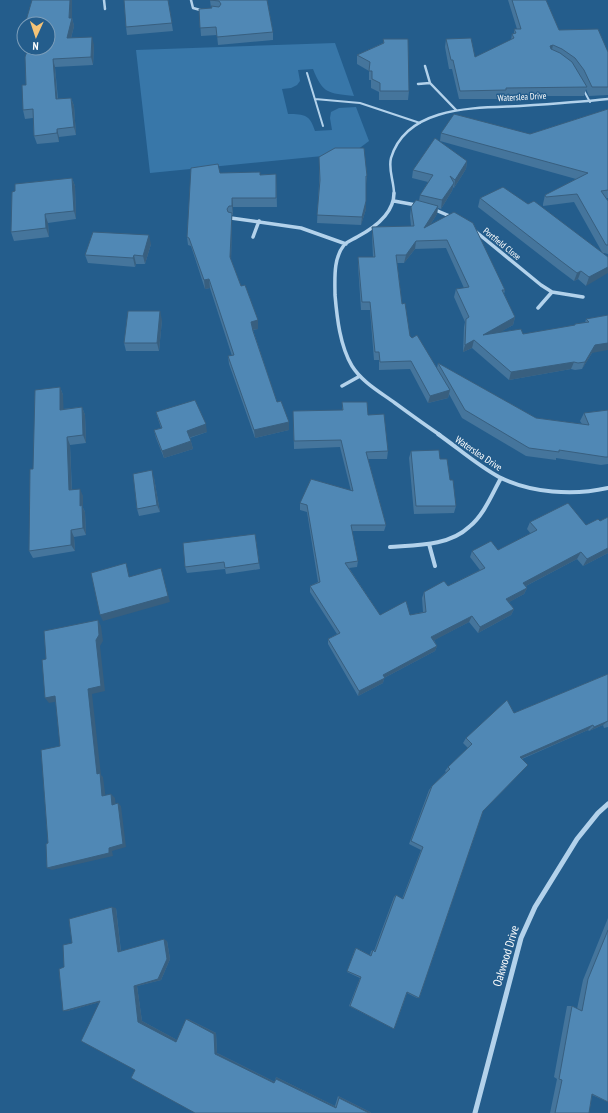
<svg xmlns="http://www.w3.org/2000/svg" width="608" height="1113" font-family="'PT Sans Narrow',sans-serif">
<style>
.green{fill:#3877a9}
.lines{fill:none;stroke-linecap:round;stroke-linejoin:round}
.lane{stroke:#b3d2eb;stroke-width:2}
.street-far3{stroke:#b3d2eb;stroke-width:2.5}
.street-far2{stroke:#b3d2eb;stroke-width:3.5}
.street-far1{stroke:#b3d2eb;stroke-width:4}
.street{stroke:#b3d2eb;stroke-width:5}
.wall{fill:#45759c}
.shaded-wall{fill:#385f7f}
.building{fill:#5088b5;stroke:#385f7f}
.labels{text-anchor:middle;stroke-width:3;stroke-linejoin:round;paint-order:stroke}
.far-street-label{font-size:9px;fill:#fff;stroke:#245d8c}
.street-label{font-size:10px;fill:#fff;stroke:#245d8c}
.near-street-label{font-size:12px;fill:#fff;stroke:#245d8c}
</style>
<rect width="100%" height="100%" fill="#245d8c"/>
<path class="green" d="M 335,43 L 354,96 C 328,93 323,94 313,69 L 298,70 L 300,81 L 297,85 L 291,88 L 282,89 L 288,114 C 305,114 310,115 315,131 L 332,130 L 330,118 L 331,112 L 339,108 L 356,107 L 369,141 L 353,153 L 150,173 L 136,50 Z"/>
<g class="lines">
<path class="lane" d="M 307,73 L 323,126
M 583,89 L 590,102
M 315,99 L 360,103 L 420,123"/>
<path class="street-far3" d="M 104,0 L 105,9
M 191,0 L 193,8 L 204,11
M 425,66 L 430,83 L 456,110
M 418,84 L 430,83
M 394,194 C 394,181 388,170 391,158 C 407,105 477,108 520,106 C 550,104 579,102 608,99"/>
<path class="street-far2" d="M 394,193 C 394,213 374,228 357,237 C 352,240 348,241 344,245 C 333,259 335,279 335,295 C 337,318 340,346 352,366 C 362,382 380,392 395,403 C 410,414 425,425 440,435
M 394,201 L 416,205
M 433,209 L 452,217
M 231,218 L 301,228 L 346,244
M 475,231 L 541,285 L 552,292 L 583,297
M 253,237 L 259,221
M 538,308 L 552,292
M 342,386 L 360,376"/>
<path class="street-far1" d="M 438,434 C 458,448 477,465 499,477 C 531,493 573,496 608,488
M 429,544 L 435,566
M 390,547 C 416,545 449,546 469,527 C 484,515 492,494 501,478"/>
<path class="street" d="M 475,1113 L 521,938 L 535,907 L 577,839 L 598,813 L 608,804"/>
</g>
<path class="wall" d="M 32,0 L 72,0 L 72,18 L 74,26 L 71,38 L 94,45 L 93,65 L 55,67 L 58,99 L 71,98 L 74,106 L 76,135 L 59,137 L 59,142 L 37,144 L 34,136 L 33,118 L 25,119 L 23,110 L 26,85 L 48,48 Z
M 168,0 L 173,31 L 127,35 L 126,27 Z
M 210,0 L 267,0 L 273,32 L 273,40 L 218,45 L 217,35 L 201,36 L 199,9 L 211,8 Z
M 508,0 L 546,0 L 559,30 L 608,52 L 608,95 L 589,96 L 586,89 L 584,96 L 505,96 L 505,99 L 459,99 L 452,69 L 449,69 L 445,47 L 446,39 L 475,57 L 511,40 L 512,34 L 514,34 L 514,29 L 517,29 Z
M 383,39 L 409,91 L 408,100 L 379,100 L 379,92 L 371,88 L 371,80 L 369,80 L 369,71 L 357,64 L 357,55 L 383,43 Z
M 608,109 L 608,198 L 606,198 L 608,201 L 608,254 L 604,253 L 586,286 L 578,279 L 574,281 L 558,269 L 478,207 L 480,198 L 528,204 L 602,252 L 574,202 L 543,206 L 543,204 L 545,195 L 576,179 L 440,141 L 441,133 L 530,134 Z
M 319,157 L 367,176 L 366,184 L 366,209 L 361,225 L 317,223 L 319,184 Z
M 467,161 L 466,169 L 454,188 L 453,187 L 452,191 L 441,209 L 438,208 L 437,214 L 430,225 L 505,290 L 504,294 L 515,317 L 513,325 L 500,332 L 523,334 L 574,326 L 575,324 L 585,323 L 586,319 L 608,316 L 592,353 L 582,369 L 575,370 L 571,369 L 509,380 L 472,348 L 463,352 L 464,327 L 465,322 L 454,297 L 456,289 L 464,288 L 446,248 L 415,249 L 404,263 L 397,263 L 402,304 L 410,336 L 437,368 L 438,363 L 536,418 L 582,424 L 580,421 L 584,413 L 608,410 L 608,464 L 601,465 L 556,458 L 556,460 L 526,456 L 462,418 L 449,394 L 448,398 L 428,403 L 410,369 L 379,370 L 379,360 L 374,360 L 370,310 L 361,310 L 358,265 L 358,257 L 373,257 L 372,235 L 372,227 L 411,226 L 410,216 L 411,207 L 419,201 L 420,195 L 428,182 L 412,178 L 413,170 Z
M 220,173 L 260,175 L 276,174 L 277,207 L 233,207 L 233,215 L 232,215 L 232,222 L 231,260 L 241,286 L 258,329 L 253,330 L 277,402 L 289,422 L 289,430 L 255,438 L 229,364 L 228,356 L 232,356 L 210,288 L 205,289 L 191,246 L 188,245 L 187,237 Z
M 72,178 L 75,186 L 76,219 L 48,223 L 49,237 L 14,241 L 11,232 L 15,191 Z
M 151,244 L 145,264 L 136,264 L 135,267 L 88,263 L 85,255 Z
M 162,320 L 159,351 L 126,351 L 124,343 Z
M 60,387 L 63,395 L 63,409 L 82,407 L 85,415 L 86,443 L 70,445 L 72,490 L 83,496 L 83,508 L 85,512 L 86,535 L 74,537 L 75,551 L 33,558 L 29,551 L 33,469 Z
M 342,402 L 368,415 L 388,451 L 387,459 L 368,459 L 386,525 L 384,531 L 352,531 L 358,561 L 357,567 L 349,568 L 380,615 L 410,615 L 423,612 L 422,598 L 424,592 L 448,586 L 480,570 L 470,557 L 472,551 L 498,550 L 531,534 L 527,529 L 530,522 L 586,525 L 600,521 L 608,517 L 608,553 L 583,566 L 577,559 L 526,586 L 527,588 L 524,594 L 509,602 L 514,609 L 511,615 L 478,633 L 469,622 L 434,640 L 437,646 L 435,651 L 384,678 L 383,683 L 358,696 L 328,644 L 328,639 L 337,634 L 310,592 L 310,586 L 318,582 L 307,512 L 300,510 L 300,503 L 351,491 L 340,447 L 294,449 L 293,411 L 342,410 Z
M 156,412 L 207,432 L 190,438 L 193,449 L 164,458 L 156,438 L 154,430 L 161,428 L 158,419 Z
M 411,451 L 440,459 L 450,480 L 456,506 L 454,513 L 414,514 L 409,458 Z
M 154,478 L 160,512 L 139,516 L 137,509 Z
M 255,534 L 260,569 L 226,574 L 225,569 L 187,573 L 185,567 Z
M 608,674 L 608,727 L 604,728 L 603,725 L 589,731 L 588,730 L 522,759 L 483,811 L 419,998 L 417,998 L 407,993 L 394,1029 L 349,1006 L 360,978 L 347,972 L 355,949 L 356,948 L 370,955 L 371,951 L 373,950 L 374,951 L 394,897 L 396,895 L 402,899 L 421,850 L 409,844 L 429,790 L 432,786 L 446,772 L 445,771 L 448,767 L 468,748 L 463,743 L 466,738 L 514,713 Z
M 116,908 L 121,951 L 167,941 L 170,959 L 161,980 L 137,986 L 142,1021 L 177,1040 L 188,1019 L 216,1033 L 217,1053 L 275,1082 L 276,1077 L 335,1106 L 338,1096 L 370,1112 L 371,1113 L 195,1113 L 135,1070 L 100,1002 L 67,1011 L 63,1011 L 64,967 L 72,943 Z
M 608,918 L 608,1102 L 592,1095 L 589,1113 L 550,1113 L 557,1079 L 554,1077 L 567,1006 L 572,1006 L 577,1009 L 583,980 Z"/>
<path class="shaded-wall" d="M 70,0 L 72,0 L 72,19 L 72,18 L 74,26 L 69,46 L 67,38 L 69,18 Z
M 92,37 L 94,45 L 93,65 L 91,57 Z
M 553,45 L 551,54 L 550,46 Z
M 53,59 L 55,67 L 58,108 L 56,99 Z
M 71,98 L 74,106 L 76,135 L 74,127 Z
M 57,129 L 59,137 L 59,142 L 57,133 Z
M 467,161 L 466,169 L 454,188 L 455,180 Z
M 72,178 L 75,186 L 76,219 L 74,211 Z
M 454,183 L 452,191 L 441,209 L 442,200 Z
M 232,198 L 233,207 L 233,215 L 232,206 Z
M 366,201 L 366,209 L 361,225 L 362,217 Z
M 438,206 L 437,214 L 423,236 L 424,228 Z
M 232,213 L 232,222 L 231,266 L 230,257 Z
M 45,214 L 48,223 L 49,237 L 46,228 Z
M 149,235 L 151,244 L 145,264 L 143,256 Z
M 416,241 L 415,249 L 404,263 L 406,255 Z
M 134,255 L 136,264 L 135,267 L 133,258 Z
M 608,267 L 608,273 L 586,286 L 589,277 Z
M 581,271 L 578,279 L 574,281 L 577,273 Z
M 209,279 L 210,288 L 205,289 L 204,280 Z
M 160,311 L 162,320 L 159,351 L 157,343 Z
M 515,317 L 513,325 L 481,343 L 483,335 Z
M 258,320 L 258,329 L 252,330 L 251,322 Z
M 474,340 L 472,348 L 463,352 L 465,345 Z
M 608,343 L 608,350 L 592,353 L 582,369 L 585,362 L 595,345 Z
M 574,362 L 571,369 L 509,380 L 511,372 Z
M 60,387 L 63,395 L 64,418 L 60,410 Z
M 450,390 L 448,398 L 428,403 L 430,396 Z
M 82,407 L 85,415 L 86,443 L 83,435 Z
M 289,422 L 289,430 L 255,438 L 254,430 Z
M 206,424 L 207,432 L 188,438 L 187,431 Z
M 67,437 L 70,445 L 72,497 L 69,490 Z
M 191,441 L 193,449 L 164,458 L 162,451 Z
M 152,470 L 154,478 L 160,512 L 157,505 Z
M 80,489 L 83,496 L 83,508 L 85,512 L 86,535 L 83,528 L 80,506 Z
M 71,530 L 74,537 L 75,551 L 71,545 Z
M 608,548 L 608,553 L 583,566 L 587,559 Z
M 581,552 L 577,559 L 520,589 L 523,583 Z
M 126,563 L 128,570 L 131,583 L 129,577 Z
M 161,568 L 170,602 L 103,621 L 100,615 Z
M 527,588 L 524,594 L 504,605 L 506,599 Z
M 514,609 L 511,615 L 478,633 L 480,627 Z
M 472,616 L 469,622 L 429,643 L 431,637 Z
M 98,620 L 101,626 L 103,641 L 100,646 L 105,691 L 92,694 L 101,775 L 103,777 L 106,800 L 102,796 L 97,774 L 88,689 Z
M 437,646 L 435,651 L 384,678 L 383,683 L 358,696 L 359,691 L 383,675 Z
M 55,696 L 59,701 L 49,703 L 45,698 Z
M 608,721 L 603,725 L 589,731 L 594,727 Z
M 593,725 L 588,730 L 516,761 L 520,757 Z
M 111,794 L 115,798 L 116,808 L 112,805 Z
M 118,803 L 121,806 L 126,847 L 112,851 L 113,856 L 52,870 L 47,868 L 109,848 Z
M 112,907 L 116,908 L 121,953 L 118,952 Z
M 164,939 L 167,941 L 170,959 L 161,980 L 137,986 L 142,1021 L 179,1041 L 176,1042 L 138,1022 L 134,986 Z
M 100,1001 L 104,1001 L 67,1011 L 63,1011 Z
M 186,1019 L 188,1019 L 216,1033 L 217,1053 L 275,1082 L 274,1083 L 215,1054 Z
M 276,1077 L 335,1106 L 336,1108 L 276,1079 Z
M 338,1096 L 370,1112 L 371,1113 L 369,1113 L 339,1098 Z"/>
<path class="building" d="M 32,0 L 70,0 L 69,18 L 72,18 L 67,38 L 92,37 L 91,57 L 53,59 L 56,99 L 71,98 L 74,127 L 57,129 L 57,133 L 34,136 L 33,109 L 23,110 L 22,85 L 26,85 L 25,57 L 28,48 L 48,48 L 48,24 L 25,24 Z
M 124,0 L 168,0 L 172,23 L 126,27 Z
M 210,0 L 267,0 L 273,32 L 217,37 L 216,27 L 200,28 L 199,9 L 212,8 L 211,6 L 219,7 L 221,4 L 219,1 Z
M 512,0 L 546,0 L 559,30 L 598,29 L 608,52 L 608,87 L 592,87 L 584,70 L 575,58 L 562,49 L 553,45 L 550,46 L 551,49 L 560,53 L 572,62 L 587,87 L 506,88 L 506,90 L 460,91 L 453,60 L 451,60 L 446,39 L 471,38 L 475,57 L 514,38 L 512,34 L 516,33 L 514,29 L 521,29 Z
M 383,39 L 408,39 L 409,91 L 380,91 L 380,83 L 372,79 L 372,71 L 369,71 L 370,62 L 357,55 L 384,43 Z
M 608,109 L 608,190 L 601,191 L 608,201 L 608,245 L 606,245 L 577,194 L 546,197 L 545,195 L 588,173 L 441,133 L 454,114 L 530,134 Z
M 435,138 L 467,161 L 455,180 L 450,176 L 454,183 L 442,200 L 420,195 L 433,175 L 413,170 Z
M 335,148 L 364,148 L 367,176 L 366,176 L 366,201 L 362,217 L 317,215 L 320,180 L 319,157 Z
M 218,164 L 220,173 L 260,172 L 260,175 L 276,174 L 276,198 L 232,198 L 232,206 L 229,206 L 227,209 L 228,212 L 232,213 L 230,257 L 241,286 L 245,285 L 258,320 L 251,322 L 253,331 L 277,402 L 281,401 L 289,422 L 254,430 L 228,356 L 234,355 L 209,279 L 204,280 L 189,238 L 187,237 L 191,168 Z
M 72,178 L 74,211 L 45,214 L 46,228 L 11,232 L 12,192 L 15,191 L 15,184 Z
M 503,187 L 528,204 L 534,201 L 608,257 L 608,267 L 589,277 L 581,271 L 577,273 L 561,261 L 480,198 Z
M 416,200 L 438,206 L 424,228 L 454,212 L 473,223 L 505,290 L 502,290 L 515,317 L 483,335 L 521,329 L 523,334 L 575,325 L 575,324 L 589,322 L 586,319 L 608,315 L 608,343 L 595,345 L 585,362 L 578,363 L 574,362 L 511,372 L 474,340 L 465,345 L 466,319 L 469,317 L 456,289 L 469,287 L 447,240 L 416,241 L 406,255 L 396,255 L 402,304 L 405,303 L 410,336 L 412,338 L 417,335 L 450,390 L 430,396 L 411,361 L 380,362 L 379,352 L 375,352 L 370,302 L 362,302 L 358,257 L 375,257 L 372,227 L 414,226 L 411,207 Z
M 93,232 L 149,235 L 143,256 L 134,255 L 133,258 L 85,255 Z
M 128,311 L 160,311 L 157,343 L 124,343 Z
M 438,363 L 536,418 L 589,425 L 584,413 L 608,410 L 608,457 L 605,457 L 559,450 L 559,452 L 529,448 L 465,410 Z
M 60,387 L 60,410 L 82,407 L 83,435 L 67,437 L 69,490 L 80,489 L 80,506 L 82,505 L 83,528 L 71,530 L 71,545 L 29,551 L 30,469 L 33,469 L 35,390 Z
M 195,400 L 206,424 L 187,431 L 191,441 L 162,451 L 154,430 L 162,428 L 156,412 Z
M 342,402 L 367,402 L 368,415 L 384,414 L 388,451 L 366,452 L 386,525 L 351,525 L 358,561 L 345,563 L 380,615 L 406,601 L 410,615 L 426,612 L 424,592 L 444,581 L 448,586 L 485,568 L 472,551 L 491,541 L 498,550 L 537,530 L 530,522 L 568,503 L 586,525 L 598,519 L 600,521 L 608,517 L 608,548 L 587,559 L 581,552 L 523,583 L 527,588 L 506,599 L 514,609 L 480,627 L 472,616 L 431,637 L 437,646 L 383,675 L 385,678 L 359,691 L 328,639 L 340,633 L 310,586 L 320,582 L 307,505 L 300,503 L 311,479 L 353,491 L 341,440 L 294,441 L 293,411 L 343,410 Z
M 439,450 L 440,459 L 447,459 L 450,480 L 453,480 L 456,506 L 416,506 L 411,451 Z
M 152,470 L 157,505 L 137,509 L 133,474 Z
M 255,534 L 259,563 L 225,568 L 224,562 L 185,567 L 183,543 Z
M 126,563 L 129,577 L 161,568 L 168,596 L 100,615 L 91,573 Z
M 98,620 L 99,635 L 96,640 L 101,686 L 88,689 L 97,774 L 100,773 L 102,796 L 111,794 L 112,805 L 118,803 L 123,844 L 109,848 L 109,853 L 47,868 L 46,844 L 48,843 L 41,750 L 60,746 L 55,696 L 45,698 L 42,660 L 46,659 L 44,631 Z
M 608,674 L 608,721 L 594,727 L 593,725 L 520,757 L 528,765 L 483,811 L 419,998 L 407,992 L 394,1029 L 350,1006 L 361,977 L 347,971 L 356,948 L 371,956 L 373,950 L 375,952 L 396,895 L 403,899 L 423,847 L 411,841 L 432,786 L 450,769 L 448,767 L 472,744 L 466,738 L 507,700 L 514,713 Z
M 112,907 L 118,952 L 164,939 L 167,959 L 158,979 L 134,986 L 138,1022 L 176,1042 L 186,1019 L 214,1034 L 215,1054 L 274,1083 L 276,1079 L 336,1108 L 339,1098 L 369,1113 L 195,1113 L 131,1078 L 135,1070 L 81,1041 L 100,1001 L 63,1011 L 59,969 L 64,967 L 63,945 L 72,943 L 69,919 Z
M 608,930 L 608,1102 L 592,1094 L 589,1113 L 555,1113 L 562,1080 L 559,1079 L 572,1006 L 582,1011 L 588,979 Z"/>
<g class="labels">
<g class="far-street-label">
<text transform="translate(522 97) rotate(-3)" y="3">Waterslea Drive</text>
<text transform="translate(502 244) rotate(39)" y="3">Portfield Close</text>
</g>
<g class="street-label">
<text transform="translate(479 453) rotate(34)" y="4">Waterslea Drive</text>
</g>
<g class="near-street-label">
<text transform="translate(506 956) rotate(-73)" y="4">Oakwood Drive</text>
</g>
</g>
<g transform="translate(36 36) rotate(183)"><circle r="19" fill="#245d8c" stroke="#7c9eba"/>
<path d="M0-3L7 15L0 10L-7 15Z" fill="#f5c377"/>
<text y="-6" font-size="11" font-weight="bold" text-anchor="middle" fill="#ffffff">N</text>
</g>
</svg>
